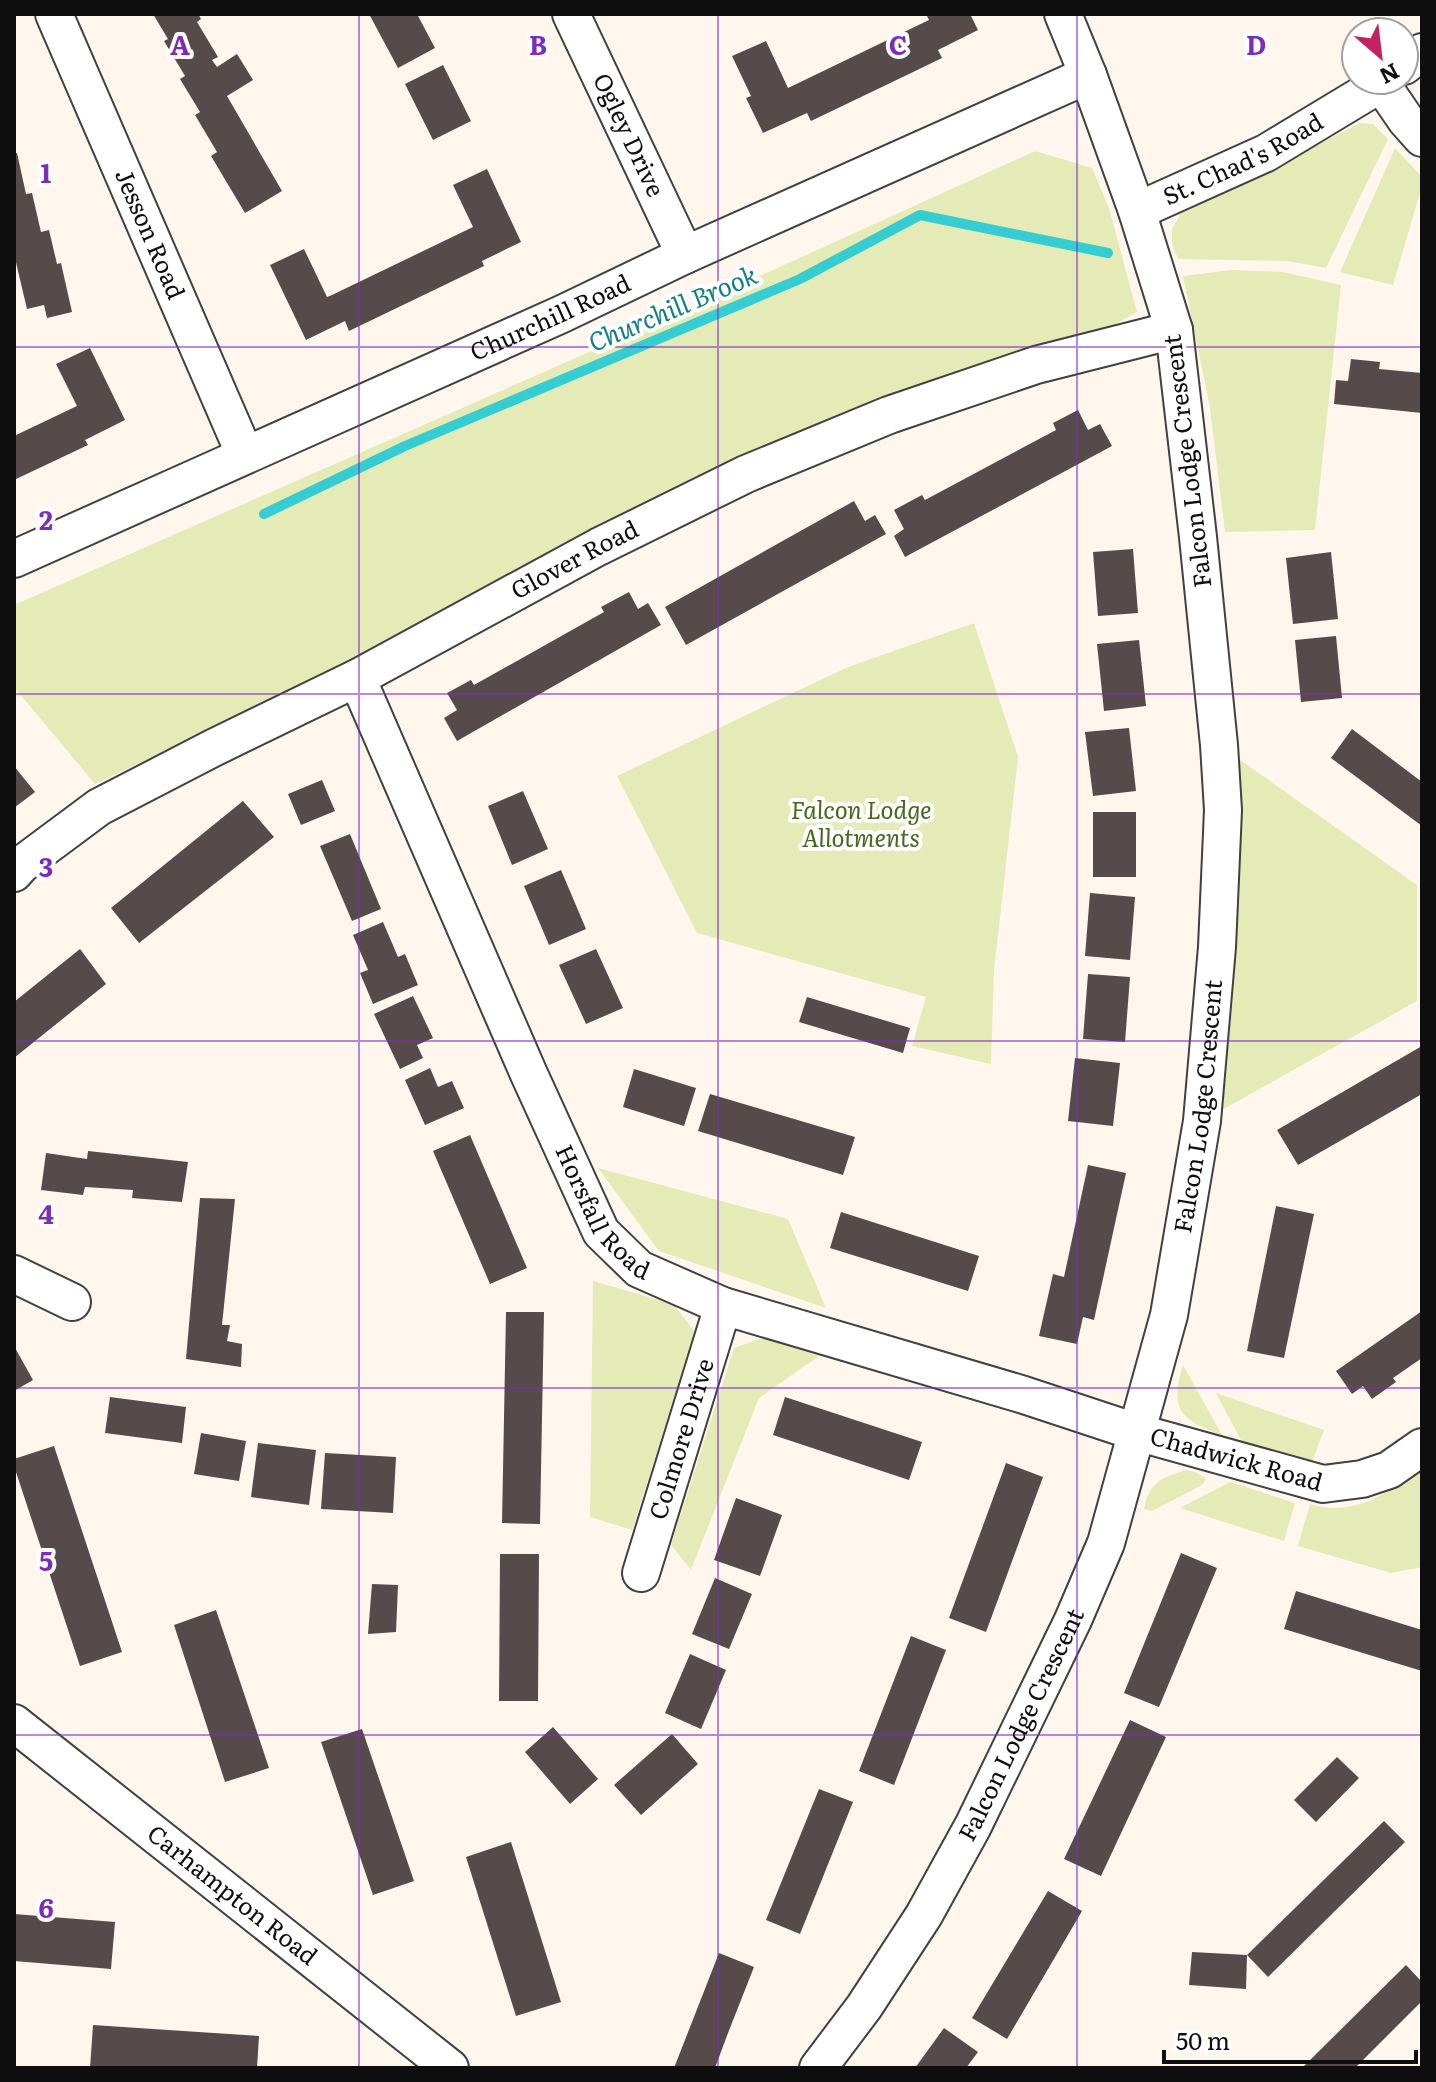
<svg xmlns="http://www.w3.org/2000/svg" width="1436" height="2082" font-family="Literata,serif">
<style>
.green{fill:#e5ebb7}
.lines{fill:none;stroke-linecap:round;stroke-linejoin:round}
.stream{stroke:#36cdd2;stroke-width:10}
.building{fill:#574a4a}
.minor-casing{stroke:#414141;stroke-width:40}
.minor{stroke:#fff;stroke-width:36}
.grid{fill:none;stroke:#7b2cbf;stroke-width:2;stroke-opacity:0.55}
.labels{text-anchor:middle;stroke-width:8;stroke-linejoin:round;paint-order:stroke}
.street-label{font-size:24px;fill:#0e0e0e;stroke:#fff}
.park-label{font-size:24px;font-style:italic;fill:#47681c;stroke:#fff}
.water-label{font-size:26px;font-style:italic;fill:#127f87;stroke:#fff}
.grid-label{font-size:26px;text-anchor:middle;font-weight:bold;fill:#7b2cbf;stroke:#fff;stroke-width:8;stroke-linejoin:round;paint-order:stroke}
</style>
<rect width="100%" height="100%" fill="#fff6ee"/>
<path class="green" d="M 1360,123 L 1373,124 L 1388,139 L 1326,268 L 1287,261 L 1178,259 L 1172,244 L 1172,229 L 1183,209 L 1244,183 Z
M 1395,148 L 1422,177 L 1422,186 L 1393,285 L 1340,272 Z
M 1035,151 L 1092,168 L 1109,208 L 1137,312 L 1114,325 L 897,395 L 338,670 L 95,784 L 14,687 L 14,605 L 685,310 Z
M 1231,270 L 1283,272 L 1341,285 L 1315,530 L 1225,532 L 1210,408 L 1183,276 Z
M 974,623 L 1018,757 L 994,970 L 991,1064 L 912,1046 L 926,997 L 697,933 L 617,776 L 848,667 Z
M 1219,745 L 1417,885 L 1417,1001 L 1202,1121 Z
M 598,1168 L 788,1219 L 826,1308 L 659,1251 Z
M 593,1281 L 673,1304 L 695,1332 L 632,1530 L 590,1517 Z
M 762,1338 L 819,1356 L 759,1398 L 691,1570 L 671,1545 L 734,1348 Z
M 1183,1365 L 1222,1435 C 1181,1420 1169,1411 1183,1365 Z
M 1216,1393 L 1324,1430 L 1312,1462 L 1242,1442 Z
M 1187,1470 L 1195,1472 L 1206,1479 L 1202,1485 L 1152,1511 L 1144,1509 C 1149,1482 1162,1477 1187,1470 Z
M 1422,1470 L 1422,1567 L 1391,1573 L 1298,1546 L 1310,1504 C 1318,1506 1327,1508 1336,1508 C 1368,1508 1396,1486 1422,1470 Z
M 1230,1482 L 1295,1503 L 1284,1541 L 1180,1508 Z"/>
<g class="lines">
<path class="stream" d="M 264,514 L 405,446 L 800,279 L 920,215 L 1108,253"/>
</g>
<path class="building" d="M 153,14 L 198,14 L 201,19 L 197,22 L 218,57 L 212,60 L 217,67 L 237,54 L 253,80 L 227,96 L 282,191 L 245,213 L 211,156 L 217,152 L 195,115 L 200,112 L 180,79 L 185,76 L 164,41 L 168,39 Z
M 369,14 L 417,14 L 435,48 L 398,68 Z
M 926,14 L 970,14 L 978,30 L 938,50 L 942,58 L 909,74 L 811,121 L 807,113 L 763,133 L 746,98 L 751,96 L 732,56 L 766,41 L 788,88 L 929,20 Z
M 443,65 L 471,121 L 433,140 L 405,84 Z
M 14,153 L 17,153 L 26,194 L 32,193 L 41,232 L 49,230 L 57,264 L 61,263 L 72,312 L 47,318 L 44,305 L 27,309 L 14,254 Z
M 487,169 L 521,242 L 482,261 L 484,266 L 349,331 L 345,321 L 306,340 L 270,265 L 304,249 L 327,297 L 332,295 L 473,227 L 453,185 Z
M 90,348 L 125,420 L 85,440 L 88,445 L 14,480 L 14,436 L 77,406 L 56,364 Z
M 1351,359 L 1380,362 L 1379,369 L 1422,373 L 1422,413 L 1334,404 L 1336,380 L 1348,381 Z
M 1078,410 L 1088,430 L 1100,424 L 1112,446 L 905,557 L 894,536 L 904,529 L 894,510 L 922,495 L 925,500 L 1056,430 L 1053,423 Z
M 854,501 L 865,521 L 875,515 L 886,534 L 686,645 L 665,607 Z
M 1133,549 L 1138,613 L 1098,616 L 1093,552 Z
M 1331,552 L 1338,619 L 1293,624 L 1286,558 Z
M 629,592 L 638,609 L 648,603 L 661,625 L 457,741 L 444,718 L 457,710 L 447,693 L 471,680 L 474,685 L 604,612 L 601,607 Z
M 1336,636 L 1342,698 L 1301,702 L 1295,640 Z
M 1139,640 L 1146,706 L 1104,711 L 1097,644 Z
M 1129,728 L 1136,791 L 1093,796 L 1085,732 Z
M 1352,729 L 1422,782 L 1422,826 L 1331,758 Z
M 14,766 L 35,792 L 14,808 Z
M 322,780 L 335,811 L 301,825 L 288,794 Z
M 523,791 L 548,849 L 512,865 L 488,806 Z
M 243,801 L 274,837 L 139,943 L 111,908 Z
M 1093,812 L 1136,812 L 1136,877 L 1093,877 Z
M 350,834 L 381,909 L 352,921 L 320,846 Z
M 561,870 L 586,929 L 549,945 L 524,886 Z
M 1090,893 L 1135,897 L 1130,960 L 1085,956 Z
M 383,922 L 398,957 L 405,954 L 418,985 L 373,1004 L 360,973 L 368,970 L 353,935 Z
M 80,949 L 106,984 L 14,1058 L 14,1002 Z
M 596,949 L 623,1008 L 586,1024 L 559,965 Z
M 1088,974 L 1130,977 L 1125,1042 L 1083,1039 Z
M 413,996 L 433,1038 L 417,1045 L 423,1058 L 400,1069 L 374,1014 Z
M 807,997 L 910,1028 L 903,1053 L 799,1022 Z
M 1422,1046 L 1422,1094 L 1298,1165 L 1277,1130 Z
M 1075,1058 L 1120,1063 L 1113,1126 L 1068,1121 Z
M 430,1068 L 438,1087 L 452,1081 L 464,1108 L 425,1125 L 405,1080 Z
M 634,1069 L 696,1088 L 684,1126 L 623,1107 Z
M 710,1094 L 855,1137 L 843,1175 L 698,1131 Z
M 470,1135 L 527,1268 L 490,1284 L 433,1151 Z
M 88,1151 L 188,1162 L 182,1202 L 132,1198 L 133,1190 L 85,1187 L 83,1195 L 41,1190 L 46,1153 L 87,1159 Z
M 1088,1165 L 1126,1173 L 1094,1320 L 1083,1317 L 1077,1344 L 1039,1336 L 1053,1274 L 1064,1277 Z
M 200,1198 L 235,1199 L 222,1325 L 230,1325 L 227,1341 L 242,1344 L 241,1367 L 186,1359 Z
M 1276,1206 L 1314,1214 L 1284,1358 L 1247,1351 Z
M 841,1212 L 979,1256 L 968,1291 L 830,1248 Z
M 1422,1311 L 1422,1358 L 1393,1378 L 1396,1382 L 1372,1399 L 1363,1386 L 1352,1394 L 1336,1371 Z
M 506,1312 L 544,1312 L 540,1524 L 502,1523 Z
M 14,1346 L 33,1380 L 14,1391 Z
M 110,1397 L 186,1407 L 182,1443 L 105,1433 Z
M 785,1397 L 922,1442 L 909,1480 L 773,1435 Z
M 201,1433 L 246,1441 L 239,1481 L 194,1474 Z
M 258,1443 L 316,1450 L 309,1505 L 251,1497 Z
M 54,1446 L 122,1652 L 80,1666 L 14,1466 L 14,1459 Z
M 325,1453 L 396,1457 L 393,1513 L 321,1509 Z
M 1006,1463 L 1043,1477 L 986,1632 L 949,1618 Z
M 736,1498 L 782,1515 L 760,1576 L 714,1560 Z
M 1181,1553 L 1217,1568 L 1159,1707 L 1124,1693 Z
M 500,1554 L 539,1554 L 538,1701 L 499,1701 Z
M 715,1578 L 752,1594 L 729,1649 L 692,1634 Z
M 372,1584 L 398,1585 L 396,1632 L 368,1634 Z
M 1296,1591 L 1422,1630 L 1422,1671 L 1284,1629 Z
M 216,1610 L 269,1768 L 225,1782 L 174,1625 Z
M 911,1636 L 946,1650 L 894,1785 L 859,1771 Z
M 690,1654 L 726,1670 L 701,1729 L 665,1713 Z
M 1130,1720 L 1166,1737 L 1101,1876 L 1064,1859 Z
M 553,1727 L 598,1779 L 570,1804 L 525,1752 Z
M 362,1729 L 414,1881 L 373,1895 L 321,1742 Z
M 672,1734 L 698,1764 L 641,1815 L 614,1785 Z
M 1337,1757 L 1359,1778 L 1316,1822 L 1294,1800 Z
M 819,1789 L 853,1802 L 800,1934 L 766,1920 Z
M 1384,1821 L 1405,1842 L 1268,1977 L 1247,1955 Z
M 511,1842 L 561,2002 L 516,2016 L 466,1857 Z
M 1048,1891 L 1082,1911 L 1007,2039 L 972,2018 Z
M 14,1914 L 115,1922 L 111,1969 L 14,1961 Z
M 1192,1952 L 1247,1955 L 1246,1989 L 1189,1985 Z
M 719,1953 L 754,1967 L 728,2033 L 715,2068 L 674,2068 Z
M 1406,1965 L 1422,1982 L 1422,2001 L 1355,2068 L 1302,2068 Z
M 93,2025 L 259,2036 L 257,2068 L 90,2068 Z
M 944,2028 L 978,2052 L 966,2068 L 915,2068 Z"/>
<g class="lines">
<g class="minor-casing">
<g id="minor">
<path id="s1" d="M 54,14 L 245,455"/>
<path id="s2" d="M 571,14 L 685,255"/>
<path d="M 1404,66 L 1422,52"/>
<path d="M 1382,85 L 1406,120 L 1422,138"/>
<path id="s3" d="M 1137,211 L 1266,153 L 1387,80"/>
<path id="s4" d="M 14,559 L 562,314 L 685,255 L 1088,75"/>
<path id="s5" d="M 357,678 L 528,1072 L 601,1232 L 639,1269 L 723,1306 L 1024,1395 L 1136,1432 L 1323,1484 L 1362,1479 L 1389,1470 L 1422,1447"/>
<path id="s6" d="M 14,873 L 21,865 L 99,807 L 213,748 L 357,678 L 598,547 L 746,474 L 889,415 L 1036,365 L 1174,330"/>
<path d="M 14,1274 L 72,1302"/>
<path id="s7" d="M 641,1573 L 723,1306"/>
<path id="s8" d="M 14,1723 L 450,2068"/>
<path id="s9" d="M 818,2068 L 864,2007 L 924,1915 L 973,1826 L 1073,1620 L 1106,1543 L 1169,1315 L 1202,1121 L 1217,947 L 1223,810 L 1219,745 L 1198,537 L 1174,330 L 1137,211 L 1088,75 L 1063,14"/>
</g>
</g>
<use href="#minor" class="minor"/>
</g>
<path class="grid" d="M 359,14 L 359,2068M 718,14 L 718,2068M 1077,14 L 1077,2068M 14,347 L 1422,347M 14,694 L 1422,694M 14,1041 L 1422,1041M 14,1388 L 1422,1388M 14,1735 L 1422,1735"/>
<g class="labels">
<g class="street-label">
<text dy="8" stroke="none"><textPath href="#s2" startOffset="134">Ogley Drive</textPath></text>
<text dy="8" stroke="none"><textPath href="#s3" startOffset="118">St. Chad's Road</textPath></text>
<text dy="8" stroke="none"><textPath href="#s1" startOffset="240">Jesson Road</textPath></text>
<text dy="8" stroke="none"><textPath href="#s4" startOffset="588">Churchill Road</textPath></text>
<text transform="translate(1188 461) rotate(-97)" y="8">Falcon Lodge Crescent</text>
<text dy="8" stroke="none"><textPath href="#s6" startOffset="644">Glover Road</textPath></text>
<text dy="8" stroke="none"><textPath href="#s9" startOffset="1048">Falcon Lodge Crescent</textPath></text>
<text dy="8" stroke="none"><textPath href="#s5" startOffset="590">Horsfall Road</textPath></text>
<text dy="8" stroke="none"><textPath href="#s7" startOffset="140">Colmore Drive</textPath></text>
<text dy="8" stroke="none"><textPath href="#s5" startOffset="1286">Chadwick Road</textPath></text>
<text dy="8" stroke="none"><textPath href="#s9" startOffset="400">Falcon Lodge Crescent</textPath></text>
<text dy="8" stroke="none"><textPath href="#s8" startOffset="278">Carhampton Road</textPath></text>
</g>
<g class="park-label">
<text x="861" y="819">Falcon Lodge<tspan x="861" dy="28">Allotments</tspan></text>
</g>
<g class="water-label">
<text transform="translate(673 309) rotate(-23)" y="9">Churchill Brook</text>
</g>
</g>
<g class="grid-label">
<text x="180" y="55">A</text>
<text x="538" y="55">B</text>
<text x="898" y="55">C</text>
<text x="1256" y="55">D</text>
<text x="46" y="183">1</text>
<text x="46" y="530">2</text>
<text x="46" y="877">3</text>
<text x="46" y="1224">4</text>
<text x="46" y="1571">5</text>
<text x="46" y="1918">6</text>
</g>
<rect width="1436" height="2082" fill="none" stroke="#0e0e0e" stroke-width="32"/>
<g transform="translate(1380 56) rotate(152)"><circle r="38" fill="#ffffff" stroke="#9f9f9f" stroke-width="2"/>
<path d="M0-6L14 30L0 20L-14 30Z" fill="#c32164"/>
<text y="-12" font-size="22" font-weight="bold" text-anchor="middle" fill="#0e0e0e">N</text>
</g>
<path d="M1164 2050v12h252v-12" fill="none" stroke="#0e0e0e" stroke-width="4"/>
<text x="1176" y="2050" font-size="24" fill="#0e0e0e" stroke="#ffffff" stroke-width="6" paint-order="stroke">50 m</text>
</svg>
